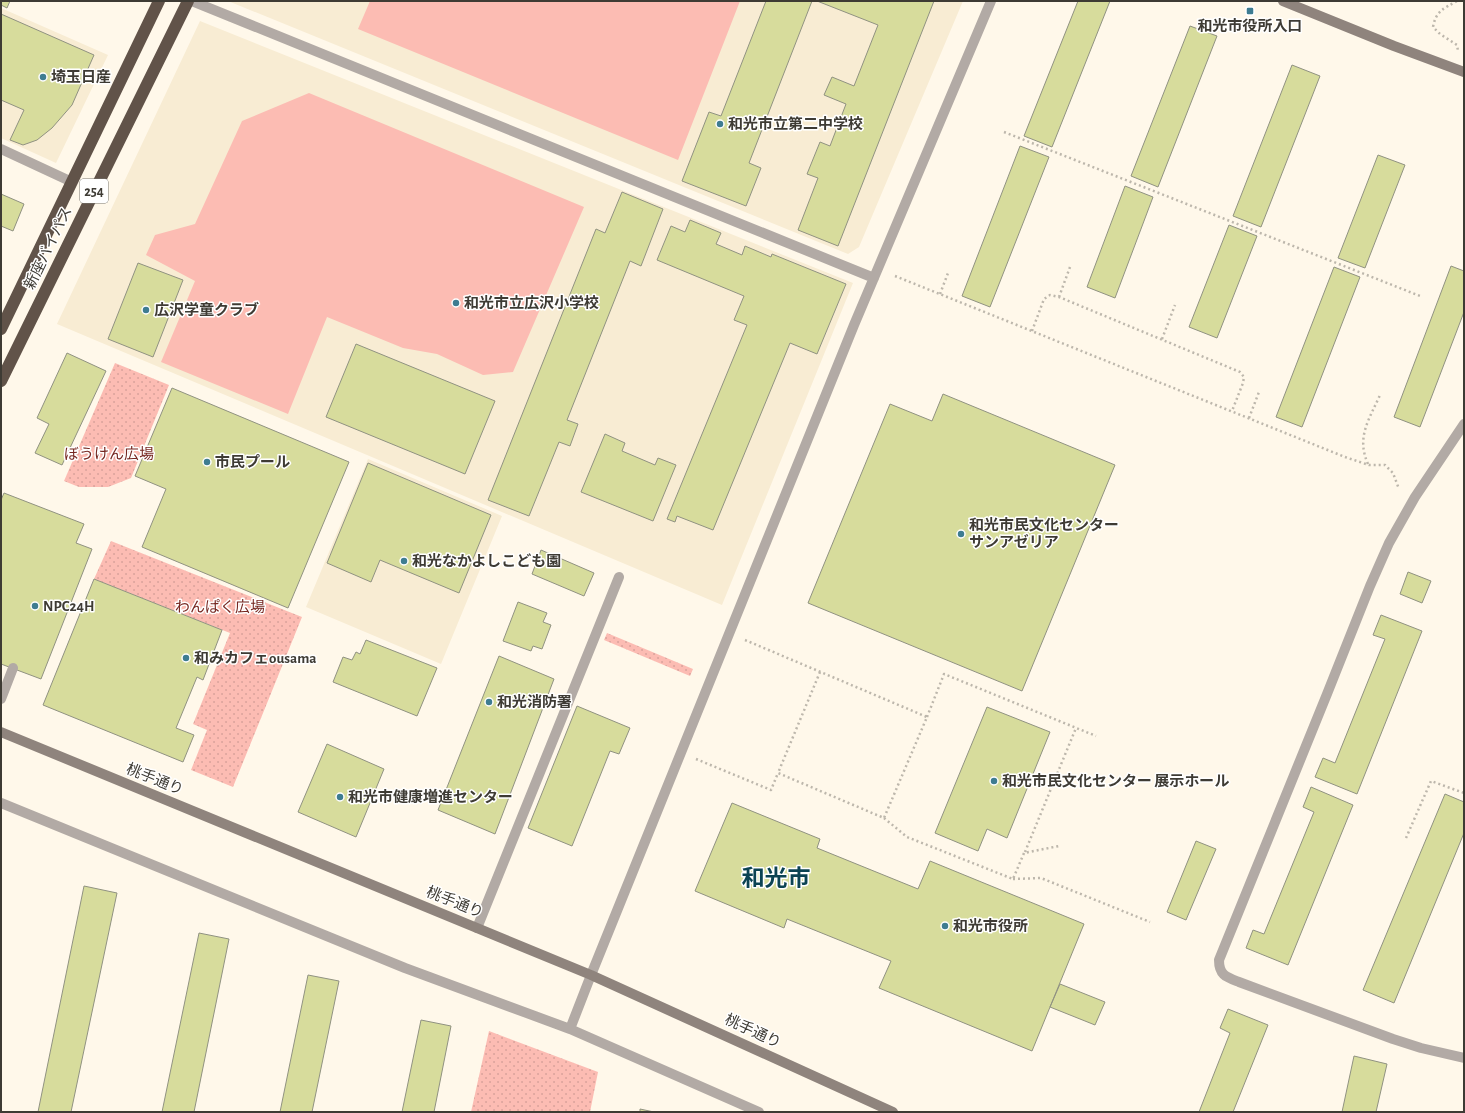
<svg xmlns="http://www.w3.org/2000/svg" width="1465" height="1113" font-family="'Alegreya Sans','Noto Sans JP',sans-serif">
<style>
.built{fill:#f8ecd3}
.green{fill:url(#green-dots)}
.pitch{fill:#fcbcb3}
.building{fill:#d7dc9c;stroke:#909281}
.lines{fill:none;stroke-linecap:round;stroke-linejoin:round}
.path{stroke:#bdb7ac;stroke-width:2.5;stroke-dasharray:2 3;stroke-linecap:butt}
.lane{stroke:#b2aaa5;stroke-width:10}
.street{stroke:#b2aaa5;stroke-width:10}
.secondary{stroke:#8f847d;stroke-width:10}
.highway{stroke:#615349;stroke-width:12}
.poi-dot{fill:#3e7c91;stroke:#fff;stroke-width:1.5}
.labels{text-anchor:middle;stroke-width:3;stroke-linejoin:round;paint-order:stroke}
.shield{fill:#fff;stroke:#787671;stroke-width:1}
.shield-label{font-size:14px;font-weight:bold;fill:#3e3b34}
.poi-label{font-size:15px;font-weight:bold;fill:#3e3b34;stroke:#fff;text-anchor:start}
.street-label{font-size:15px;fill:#3e3b34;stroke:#fff}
.park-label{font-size:15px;fill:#762721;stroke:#fff}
.town-label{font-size:23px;font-weight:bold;fill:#0c4353;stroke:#fff}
</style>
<defs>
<pattern id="green-dots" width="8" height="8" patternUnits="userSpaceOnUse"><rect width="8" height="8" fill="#fcbcb3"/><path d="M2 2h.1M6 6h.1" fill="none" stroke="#d9a29b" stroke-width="1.8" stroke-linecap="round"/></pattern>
</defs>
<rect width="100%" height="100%" fill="#fff8ea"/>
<path class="built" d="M 228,1 L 963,1 L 859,247 L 848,254 Z
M 1,8 L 108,55 L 56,163 L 1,138 Z
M 200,21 L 853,283 L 722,605 L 57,324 Z
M 368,459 L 502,516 L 441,664 L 306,607 Z"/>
<path class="green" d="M 115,363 L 169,385 L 131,478 L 108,487 L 79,487 L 64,481 Z
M 111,541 L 302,617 L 233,787 L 191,770 L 207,730 L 193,724 L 230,633 L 94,579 Z
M 607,633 L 693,669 L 690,676 L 604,640 Z
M 489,1031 L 598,1072 L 590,1112 L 471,1112 Z"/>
<path class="pitch" d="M 370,1 L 740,1 L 678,160 L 358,29 Z
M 309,93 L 584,207 L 513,372 L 483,375 L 437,354 L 403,348 L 327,317 L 288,414 L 161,362 L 195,281 L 146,255 L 155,235 L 195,224 L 242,121 Z"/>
<path class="building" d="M 1,1 L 10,1 L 7,8 L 1,5 Z
M 766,1 L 812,1 L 749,163 L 761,168 L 746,206 L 682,181 L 709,112 L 721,116 Z
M 817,1 L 934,1 L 838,246 L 798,230 L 818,178 L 807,174 L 820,142 L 830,146 L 846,104 L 824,95 L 832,77 L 854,86 L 878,25 Z
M 1078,1 L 1110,1 L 1052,147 L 1024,136 Z
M 1,14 L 94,55 L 72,105 L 52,128 L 37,140 L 23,145 L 10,140 L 24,110 L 1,100 Z
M 1190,26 L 1217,36 L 1158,187 L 1131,176 Z
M 1292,65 L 1320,76 L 1261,227 L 1233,216 Z
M 1020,146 L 1049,157 L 990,307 L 962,296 Z
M 1378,155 L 1405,165 L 1365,268 L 1338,258 Z
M 1125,186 L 1153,197 L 1115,298 L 1087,287 Z
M 622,192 L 663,209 L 641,266 L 630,261 L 567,420 L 578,424 L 570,446 L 559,442 L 529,516 L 488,500 L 596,229 L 605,233 Z
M 1,194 L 24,204 L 13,231 L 1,226 Z
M 690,220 L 721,233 L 716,244 L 742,255 L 745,246 L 771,257 L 772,254 L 846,284 L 817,354 L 790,343 L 713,530 L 677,516 L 675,522 L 667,519 L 747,325 L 734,320 L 744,296 L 657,260 L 671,226 L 685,232 Z
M 1229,225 L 1257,236 L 1217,338 L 1189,327 Z
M 138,263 L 183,280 L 153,357 L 108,339 Z
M 1451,266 L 1464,271 L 1464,312 L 1420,427 L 1394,417 Z
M 1334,267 L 1360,277 L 1302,427 L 1276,417 Z
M 356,344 L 495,401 L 465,474 L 326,417 Z
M 67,353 L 106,371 L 62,465 L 35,453 L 49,424 L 37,418 Z
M 172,388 L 349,462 L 288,608 L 142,547 L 166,489 L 135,476 Z
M 943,394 L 1115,465 L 1022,691 L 808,603 L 890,404 L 932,421 Z
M 605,434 L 625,443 L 622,451 L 655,465 L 658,458 L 676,465 L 653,521 L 581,492 Z
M 368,463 L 491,515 L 459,593 L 380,560 L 371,582 L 327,563 Z
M 4,493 L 84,524 L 76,543 L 92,549 L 41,679 L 1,664 L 1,500 Z
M 541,550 L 594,573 L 584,596 L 532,574 Z
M 1408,572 L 1431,581 L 1422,603 L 1400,594 Z
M 94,579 L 222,630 L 203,680 L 197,677 L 176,728 L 194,735 L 183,762 L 43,705 Z
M 518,602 L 547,613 L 543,622 L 551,625 L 542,649 L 533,646 L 531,651 L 503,641 Z
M 1381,615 L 1422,631 L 1357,794 L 1315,777 L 1323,758 L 1335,763 L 1385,639 L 1373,635 Z
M 366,640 L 437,668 L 417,716 L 333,682 L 343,657 L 352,660 L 356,652 L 360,654 Z
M 499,656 L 554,679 L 495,834 L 438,810 Z
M 577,706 L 630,728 L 619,754 L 610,751 L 572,846 L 528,828 Z
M 987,707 L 1050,732 L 1007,838 L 987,829 L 978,851 L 935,833 Z
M 327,744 L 384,769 L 356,837 L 298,812 Z
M 1311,787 L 1353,805 L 1288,965 L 1246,948 L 1253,930 L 1264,934 L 1314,812 L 1303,807 Z
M 1445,794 L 1464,802 L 1464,833 L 1394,1003 L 1363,990 Z
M 732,803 L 820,839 L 817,848 L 918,889 L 930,861 L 1084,924 L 1032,1051 L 879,988 L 891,961 L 787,919 L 784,928 L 695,891 Z
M 1196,841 L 1216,849 L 1186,920 L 1167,912 Z
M 84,886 L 117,893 L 71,1112 L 38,1112 Z
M 199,933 L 229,939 L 194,1112 L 162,1112 Z
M 308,975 L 339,981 L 312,1112 L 280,1112 Z
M 1060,984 L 1105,1002 L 1095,1025 L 1050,1007 Z
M 1228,1009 L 1268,1025 L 1233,1112 L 1199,1112 L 1230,1033 L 1220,1028 Z
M 421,1020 L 451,1026 L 434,1112 L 402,1112 Z
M 1354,1056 L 1387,1064 L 1376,1112 L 1342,1112 Z
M 640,1109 L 654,1112 L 640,1112 Z"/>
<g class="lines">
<path class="path" d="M 1457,1 C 1443,9 1436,11 1433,27 L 1440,34 L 1457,45 L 1458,51
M 1004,132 L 1420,296
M 895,276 L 1345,457 L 1369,465 L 1385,465 L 1393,473 L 1399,489
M 940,294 L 948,273
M 1059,297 L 1070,267
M 1032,331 L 1044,299 L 1050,295 L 1059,297 L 1240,372 L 1244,377 L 1243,383 L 1232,411
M 1162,339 L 1175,305
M 1249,418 L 1259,392
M 1368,464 C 1356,437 1369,420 1380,395
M 745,640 L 927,717 L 884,818 L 778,773 L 820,672
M 927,717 L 944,674 L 1096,736
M 696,759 L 771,790 L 778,773
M 884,818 L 907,837 L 1013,879 L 1024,853 L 1059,846
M 1406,838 L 1431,781 L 1464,793
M 1025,852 L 1076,728
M 1013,879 L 1041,878 L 1150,922"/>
<path class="lane" d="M 1,699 L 13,668
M 1,803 L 405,968 L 570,1029 L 759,1112
M 477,928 L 619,577
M 570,1029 L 591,975"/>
<path class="street" d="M 192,1 L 874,278
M 1,149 L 72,182
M 1464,424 L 1415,497 L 1389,543 L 1370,586 L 1327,694 L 1219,960 C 1219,975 1226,977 1239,982 L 1393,1039 L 1421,1048 L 1464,1058
M 591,975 L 854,325 L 991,1"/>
<path class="secondary" d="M 1283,1 L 1394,46 L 1464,72
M 1,732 L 591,975 L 893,1112"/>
<path class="highway" d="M 1,329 L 159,1
M 1,381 L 188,1"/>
</g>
<g class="poi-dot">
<rect x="1246" y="7" width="8" height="8" rx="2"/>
<circle cx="43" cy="77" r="4"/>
<circle cx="720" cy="124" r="4"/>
<circle cx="456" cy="303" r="4"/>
<circle cx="146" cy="310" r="4"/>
<circle cx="207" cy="462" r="4"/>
<circle cx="961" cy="534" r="4"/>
<circle cx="404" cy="561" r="4"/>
<circle cx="35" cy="606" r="4"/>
<circle cx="186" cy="658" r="4"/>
<circle cx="489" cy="702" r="4"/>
<circle cx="994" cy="781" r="4"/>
<circle cx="340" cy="797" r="4"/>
<circle cx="945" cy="926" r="4"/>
</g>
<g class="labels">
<rect class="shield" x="80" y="179" width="28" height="24" rx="3"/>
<g class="shield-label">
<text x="94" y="196">254</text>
</g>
<g class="poi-label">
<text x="1250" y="31" text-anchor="middle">和光市役所入口</text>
<text x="51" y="82">埼玉日産</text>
<text x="728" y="129">和光市立第二中学校</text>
<text x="464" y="308">和光市立広沢小学校</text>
<text x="154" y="315">広沢学童クラブ</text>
<text x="215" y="467">市民プール</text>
<text x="969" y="530">和光市民文化センター<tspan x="969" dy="17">サンアゼリア</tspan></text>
<text x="412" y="566">和光なかよしこども園</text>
<text x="43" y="611">NPC24H</text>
<text x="194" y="663">和みカフェousama</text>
<text x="497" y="707">和光消防署</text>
<text x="1002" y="786">和光市民文化センター 展示ホール</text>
<text x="348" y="802">和光市健康増進センター</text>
<text x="953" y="931">和光市役所</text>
</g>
<g class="street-label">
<text transform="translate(48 248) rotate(-64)" y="5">新座バイパス</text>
<text transform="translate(155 779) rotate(22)" y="5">桃手通り</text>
<text transform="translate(455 902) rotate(22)" y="5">桃手通り</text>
<text transform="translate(753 1031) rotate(25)" y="5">桃手通り</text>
</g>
<g class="park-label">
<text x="109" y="459">ぼうけん広場</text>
<text x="220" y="612">わんぱく広場</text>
</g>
<g class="town-label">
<text x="776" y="886">和光市</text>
</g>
</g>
<rect width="1465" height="1113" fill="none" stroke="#3e3b34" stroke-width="4"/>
</svg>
